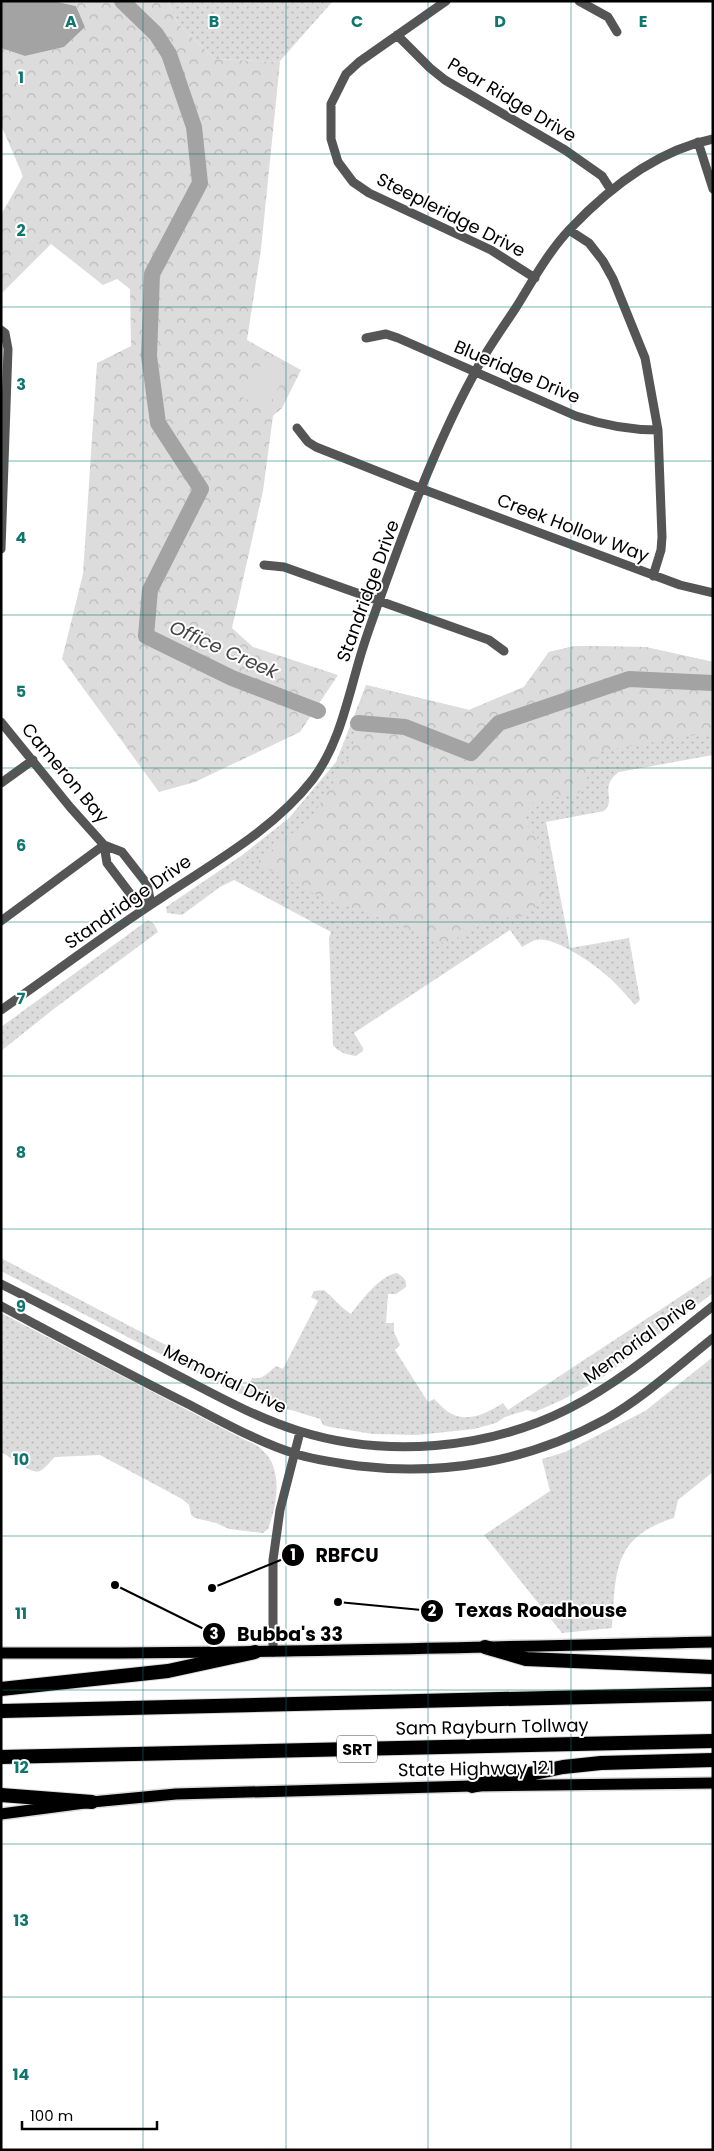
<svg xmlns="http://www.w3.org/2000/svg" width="714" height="2151" font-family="Poppins,sans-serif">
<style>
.grass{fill:url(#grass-dots)}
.forest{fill:url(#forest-crowns)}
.pitch{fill:#dcdcdc}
.water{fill:#a3a3a3}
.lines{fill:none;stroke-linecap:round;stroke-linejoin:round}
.river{stroke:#a3a3a3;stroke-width:16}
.major-casing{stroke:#dbdbdb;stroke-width:14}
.highway-casing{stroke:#dbdbdb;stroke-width:16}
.minor{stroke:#555;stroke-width:9}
.major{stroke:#000;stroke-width:11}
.highway{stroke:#000;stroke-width:14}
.grid{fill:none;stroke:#0f766e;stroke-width:1;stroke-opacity:0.55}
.labels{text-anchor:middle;stroke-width:4;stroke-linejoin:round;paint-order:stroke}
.shield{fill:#fff;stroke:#4c4c4c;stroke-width:1}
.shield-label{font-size:16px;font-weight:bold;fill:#000}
.street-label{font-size:18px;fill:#000;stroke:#fff}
.water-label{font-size:19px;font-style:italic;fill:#444;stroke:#fff}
.grid-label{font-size:16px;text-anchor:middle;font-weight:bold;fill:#0f766e;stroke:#fff;stroke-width:4;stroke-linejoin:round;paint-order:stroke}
.leader{fill:none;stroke:#000;stroke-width:2}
.callout-dot{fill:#000;stroke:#fff;stroke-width:2}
.mark-label{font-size:15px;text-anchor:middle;font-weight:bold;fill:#fff}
.callout-label{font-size:19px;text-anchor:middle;font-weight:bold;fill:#000;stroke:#fff;stroke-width:4;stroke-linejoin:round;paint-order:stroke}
</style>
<defs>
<pattern id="grass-dots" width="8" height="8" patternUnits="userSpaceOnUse" patternTransform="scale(1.25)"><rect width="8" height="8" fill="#dcdcdc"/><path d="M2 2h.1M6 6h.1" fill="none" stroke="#bbb" stroke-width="1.8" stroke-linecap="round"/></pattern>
<pattern id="forest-crowns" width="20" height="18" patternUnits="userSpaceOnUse" patternTransform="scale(1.25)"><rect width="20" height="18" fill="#dcdcdc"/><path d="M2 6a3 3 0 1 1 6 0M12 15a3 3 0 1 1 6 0" fill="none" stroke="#bbb"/></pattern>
</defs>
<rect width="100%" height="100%" fill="#fff"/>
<path class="grass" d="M 168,1 L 333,1 L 279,62 L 215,59 L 178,24 Z
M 575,646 L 645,647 L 713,662 L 713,755 L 619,772 C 598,787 617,800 604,811 L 546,822 L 570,948 L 629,938 L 640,1000 L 635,1005 C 625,994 616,983 605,974 C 593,963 552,935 536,940 C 531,941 526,945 522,947 L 510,930 L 354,1033 L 363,1048 L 363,1051 L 356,1056 C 347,1055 338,1052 333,1045 L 329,938 L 331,932 L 234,880 L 220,887 L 182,915 L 167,913 L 166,907 L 241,856 L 289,818 L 336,762 L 366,685 L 469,710 L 524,687 L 549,652 Z
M 148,920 L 154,924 L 158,932 L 55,1008 L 1,1051 L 1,1027 Z
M 1,1258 L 247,1388 L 252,1378 C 264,1380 268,1372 276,1366 L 283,1369 L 318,1301 L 311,1297 L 314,1291 L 324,1290 C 334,1298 340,1307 351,1314 C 362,1300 379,1276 397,1273 C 403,1277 407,1279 406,1287 L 396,1294 L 388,1294 L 386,1323 L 394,1323 L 394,1332 L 400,1345 L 395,1350 L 428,1402 L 434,1399 C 439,1403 444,1410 450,1413 C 469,1423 487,1413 503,1403 L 508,1410 L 713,1275 L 713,1293 L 602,1378 L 562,1400 L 535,1412 L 527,1410 L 505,1417 L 496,1423 L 474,1429 L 417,1435 L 373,1434 L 330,1427 L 323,1425 L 320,1419 L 291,1410 L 274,1409 L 245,1394 L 235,1393 L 1,1271 Z
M 1,1313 L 245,1440 C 285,1454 280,1496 268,1529 L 263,1533 L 229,1529 L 216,1523 L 195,1518 L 191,1515 L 189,1505 L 182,1499 L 100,1455 L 55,1457 C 50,1461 46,1468 40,1471 C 32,1475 11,1457 1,1452 Z
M 713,1357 L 713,1472 L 678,1500 L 674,1518 C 612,1537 616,1573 612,1628 L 562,1633 L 484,1535 L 550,1491 L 542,1459 L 565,1452 L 645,1411 Z"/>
<path class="forest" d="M 53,1 L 168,1 L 178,24 L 215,59 L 280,62 L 261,249 L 247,340 L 301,370 L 282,408 L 273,416 L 263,491 L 232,628 L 253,647 L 338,675 L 300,732 L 195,782 L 159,792 L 62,659 L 83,574 L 97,363 L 131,346 L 130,289 L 117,279 L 103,285 L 51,244 L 1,294 L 1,215 L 23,176 L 1,125 L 1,48 L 25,56 L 64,47 L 85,27 L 76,6 Z
M 575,646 L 645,647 L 713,662 L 713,732 L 601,751 L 579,793 L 534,802 L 520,818 L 537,837 L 543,902 L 520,917 L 494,918 L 446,944 L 362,911 L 328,901 L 256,863 L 311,818 L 350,756 L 366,685 L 469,710 L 524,687 L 549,652 Z"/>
<path class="pitch" d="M 266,355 L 290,368 L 266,410 L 242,397 Z"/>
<path class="water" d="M 1,1 L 53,1 L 76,6 L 85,27 L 64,47 L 25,56 L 1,48 Z"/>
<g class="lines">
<path class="river" d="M 122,1 L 156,34 L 169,54 L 194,127 L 200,183 L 152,274 L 149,356 L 158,423 L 201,489 L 150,590 L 146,636 L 232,678 L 318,711
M 358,723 L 405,727 L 471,753 L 499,723 L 629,679 L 713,683"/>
<g class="major-casing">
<path id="major" d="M 1,1653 C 239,1654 476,1647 713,1642
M 1,1814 L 92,1802 L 176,1794 L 472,1786 L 713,1783"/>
</g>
<g class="highway-casing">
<path id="highway" d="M 485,1647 L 526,1659 L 713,1667
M 1,1689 L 168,1671 L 255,1652
M 1,1711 L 713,1694
M 1,1757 L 713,1741
M 472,1786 L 563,1767 L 601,1763 L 713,1760
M 1,1795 L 92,1802"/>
</g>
<path class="minor" d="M 446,1 L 359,62 L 346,74 L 331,104 L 331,139 L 338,162 L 353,182 L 369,193 L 491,250 L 535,278
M 579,1 L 608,17 L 617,32
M 397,35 L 430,68 L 445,80 L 565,150 L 602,176 L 611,190
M 698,142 L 713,189
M 569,230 L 589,243 L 603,261 L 613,279 L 645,358 L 658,430 L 662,537 L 661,550 L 653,576
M 1,330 L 5,333 L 8,349 L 1,549
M 366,338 L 386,334 L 398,338 L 576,416 C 603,425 629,430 658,430
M 297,428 L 308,442 L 316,447 L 422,489 L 680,585 L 713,593
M 264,565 L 284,567 L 489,640 L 504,651
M 1,722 L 70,807 L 104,845 L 122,852 L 147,884 L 151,904
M 1,783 L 33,760
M 104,845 L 107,863 L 132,896 L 151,904
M 1,921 L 104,845
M 1,1010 C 53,974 103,936 155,902 C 209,865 272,832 313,779 C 340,743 348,697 361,654 C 366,637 372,621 378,604 C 405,528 435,446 473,376 C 485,352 502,329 517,306 C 533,280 549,251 570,229 C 608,189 658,150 713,139
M 1,1284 C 59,1313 116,1343 173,1373 C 214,1394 254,1417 299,1431 C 385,1458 487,1450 568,1409 C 621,1382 666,1343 713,1306
M 1,1306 C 63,1339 124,1372 186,1403 C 221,1421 256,1441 293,1453 C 314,1460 337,1463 359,1466 C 445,1476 530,1461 606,1419 C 644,1397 678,1366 713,1338
M 273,1652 L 273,1560 L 280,1510 L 300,1432"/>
<use href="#major" class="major"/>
<use href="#highway" class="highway"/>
</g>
<path class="grid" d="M 143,1 L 143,2150M 286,1 L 286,2150M 428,1 L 428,2150M 571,1 L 571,2150M 1,154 L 713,154M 1,307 L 713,307M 1,461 L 713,461M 1,615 L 713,615M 1,768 L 713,768M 1,922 L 713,922M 1,1076 L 713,1076M 1,1229 L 713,1229M 1,1383 L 713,1383M 1,1536 L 713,1536M 1,1690 L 713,1690M 1,1844 L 713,1844M 1,1997 L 713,1997"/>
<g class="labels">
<rect class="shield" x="337" y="1735.5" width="40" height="27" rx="4"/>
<g class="shield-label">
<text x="357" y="1755">SRT</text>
</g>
<g class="street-label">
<text transform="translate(512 100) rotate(31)" y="6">Pear Ridge Drive</text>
<text transform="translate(451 215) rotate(27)" y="6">Steepleridge Drive</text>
<text transform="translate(517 372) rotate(23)" y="6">Blueridge Drive</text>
<text transform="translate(573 528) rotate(21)" y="6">Creek Hollow Way</text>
<text transform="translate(368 591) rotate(-70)" y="6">Standridge Drive</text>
<text transform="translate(65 773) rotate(50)" y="6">Cameron Bay</text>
<text transform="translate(128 902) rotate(-35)" y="6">Standridge Drive</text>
<text transform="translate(640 1340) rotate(-36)" y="6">Memorial Drive</text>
<text transform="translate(225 1379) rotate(26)" y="6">Memorial Drive</text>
<text transform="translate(492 1727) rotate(-1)" y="6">Sam Rayburn Tollway</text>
<text transform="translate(476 1769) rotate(-1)" y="6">State Highway 121</text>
</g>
<g class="water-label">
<text transform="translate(224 649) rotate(24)" y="7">Office Creek</text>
</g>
</g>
<g class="grid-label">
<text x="71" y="27">A</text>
<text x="214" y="27">B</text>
<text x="357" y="27">C</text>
<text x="500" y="27">D</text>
<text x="643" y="27">E</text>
<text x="21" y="83">1</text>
<text x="21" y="236">2</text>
<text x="21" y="390">3</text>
<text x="21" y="543">4</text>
<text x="21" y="697">5</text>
<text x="21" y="851">6</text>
<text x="21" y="1004">7</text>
<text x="21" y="1158">8</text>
<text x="21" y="1312">9</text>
<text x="21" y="1465">10</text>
<text x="21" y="1619">11</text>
<text x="21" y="1773">12</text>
<text x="21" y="1926">13</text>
<text x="21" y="2080">14</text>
</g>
<path class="leader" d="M212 1588L293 1555M338 1602L432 1611M115 1585L214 1634"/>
<g class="callout-dot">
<circle cx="212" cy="1588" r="5"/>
<circle cx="338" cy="1602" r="5"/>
<circle cx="115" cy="1585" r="5"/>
<circle cx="293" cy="1555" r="12"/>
<circle cx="432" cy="1611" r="12"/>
<circle cx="214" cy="1634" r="12"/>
</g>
<g class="mark-label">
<text x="293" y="1560">1</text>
<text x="432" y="1616">2</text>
<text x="214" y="1639">3</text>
</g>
<g class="callout-label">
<text x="347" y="1562">RBFCU</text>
<text x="541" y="1617">Texas Roadhouse</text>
<text x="290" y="1641">Bubba's 33</text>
</g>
<rect width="714" height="2151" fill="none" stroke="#000000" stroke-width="5"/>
<path d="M22 2121v8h135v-8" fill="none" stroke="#000000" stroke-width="2.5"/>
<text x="30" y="2121" font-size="15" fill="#000000" stroke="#ffffff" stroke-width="4" paint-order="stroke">100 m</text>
</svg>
